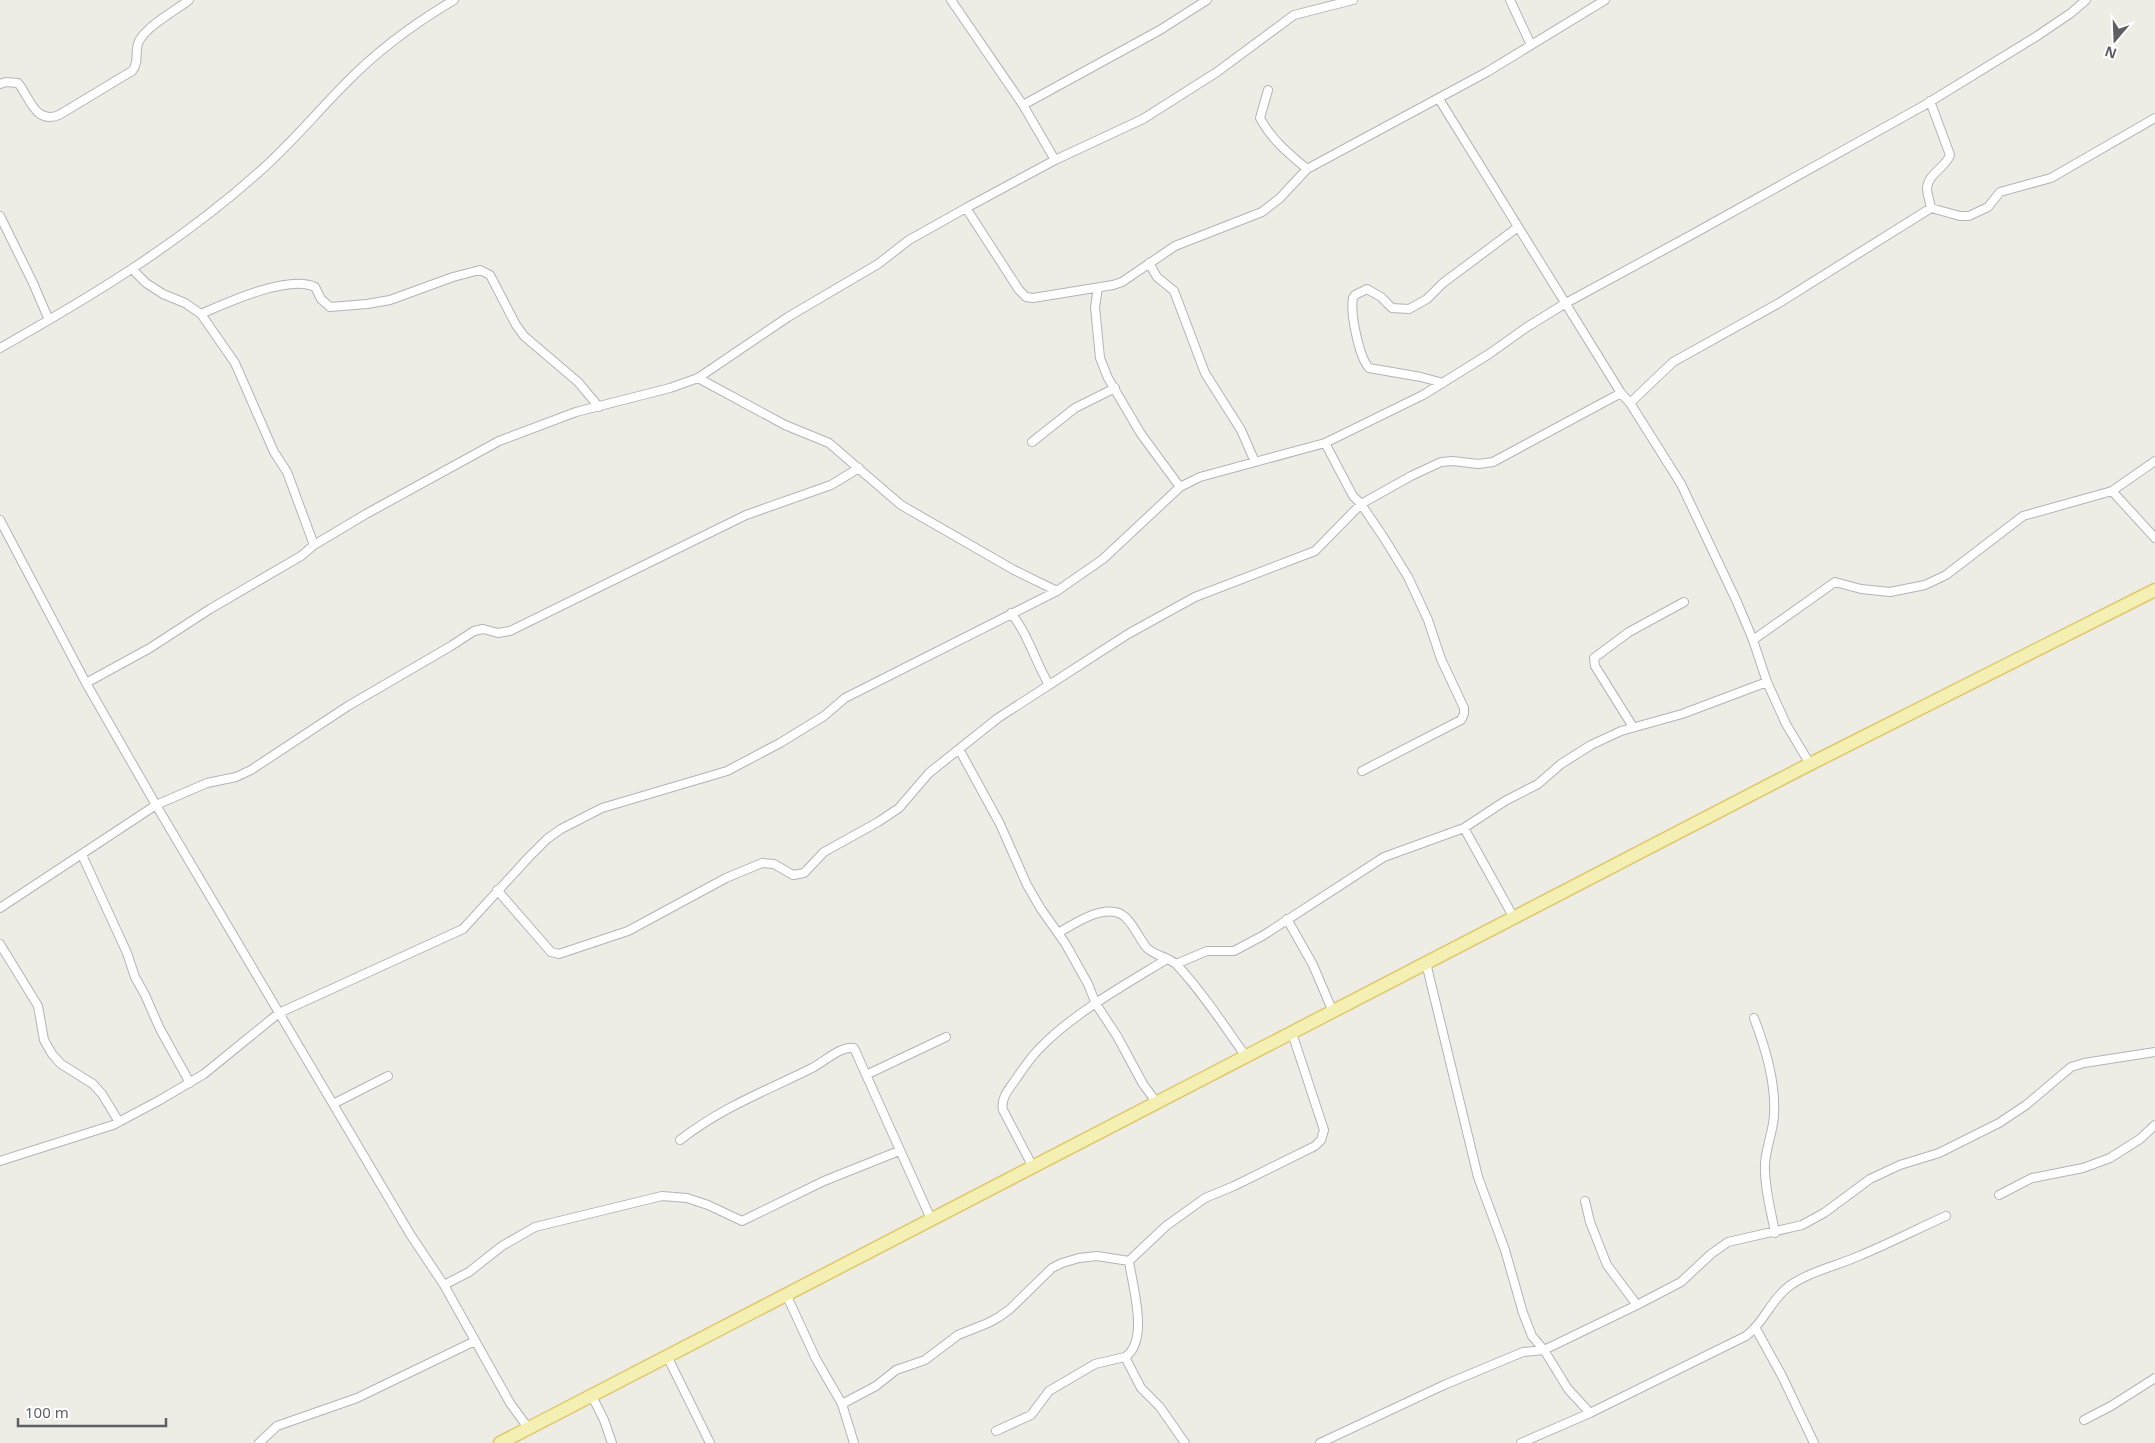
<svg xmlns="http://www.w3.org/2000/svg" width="2155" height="1443" font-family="'Noto Sans',sans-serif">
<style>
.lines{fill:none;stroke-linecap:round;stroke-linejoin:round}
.street-casing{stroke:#b2b4b8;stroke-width:10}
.primary-casing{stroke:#dfc86c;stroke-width:15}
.street{stroke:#fff;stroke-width:8}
.primary{stroke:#f4efb2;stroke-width:12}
</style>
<rect width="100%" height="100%" fill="#edece5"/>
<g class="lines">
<g class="street-casing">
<path id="street" d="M 951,0 L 1023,105 L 1055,160
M 1510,0 L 1531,45
M 0,84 L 6,82 L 18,83 C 29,96 35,125 59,115 L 132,71 C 140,62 134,51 139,41 C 147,26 176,10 189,0
M 1268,90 L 1260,118 C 1271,139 1289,154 1307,169
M 1439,99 L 1621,393 L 1630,403 L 1681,484 L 1737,602 L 1753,640 L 1767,682 L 1786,724 L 1810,764
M 1930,101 L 1950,155 C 1946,167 1928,174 1927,188 C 1927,194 1930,202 1931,208
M 1023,105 L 1160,30 L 1207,0
M 966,208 L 1055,160 L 1143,119 L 1217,72 L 1294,15 L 1353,0
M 0,216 L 33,283 L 49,320
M 1149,263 L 1157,277 L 1174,291 L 1205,373 L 1241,430 L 1255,462
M 133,270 L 146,283 L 163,294 L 185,303 L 201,314 L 235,363 L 274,452 L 287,472 L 314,545
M 1098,288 L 1095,307 L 1100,358 L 1108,378 L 1141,434 L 1180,487
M 201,314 C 226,303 289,274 315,287 L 321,299 L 330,307 L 367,304 L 390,300 L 453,277 L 480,270 L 490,275 L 516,325 L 524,336 L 578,382 L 599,407
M 0,348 C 92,296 180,243 259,172 C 290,145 317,112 346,83 C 378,50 415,23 454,0
M 698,378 L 785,425 L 829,443 L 901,505 L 1014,570 L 1057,591
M 1443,383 L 1421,377 L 1369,368 C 1359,357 1350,313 1353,298 L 1355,295 L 1367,289 L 1381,297 L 1392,308 L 1409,309 L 1427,299 L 1443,283 L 1518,227
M 1630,403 L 1673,362 L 1779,303 L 1931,208 L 1960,216 L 1969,216 L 1988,207 L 2000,192 L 2051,178 L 2155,118
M 1032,442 L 1075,408 L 1115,388
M 1325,443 L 1353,496 L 1361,504 L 1384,538 L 1408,577 L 1428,620 L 1441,659 L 1464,708 L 1464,714 L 1461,720 L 1362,771
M 2112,491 L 2155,538
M 0,520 L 86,683 L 156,805 L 410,1234 L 444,1285 L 510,1403 L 529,1429
M 1011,613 C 1028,634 1035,661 1049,685
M 1753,640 L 1835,582 L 1861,589 L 1890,592 L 1925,585 L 1946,575 L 2023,516 L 2112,491 L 2155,461
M 86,683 L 150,648 L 210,609 L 301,556 L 314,545 L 366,514 L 499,441 L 576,412 L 670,388 L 698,378 L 788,317 L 878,264 L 909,240 L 966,208 L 1019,290 L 1026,297 L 1033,298 L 1113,285 L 1122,282 L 1175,246 L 1262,212 L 1280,198 L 1307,169 L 1487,72 L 1605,0
M 1633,727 L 1595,666 L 1594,658 L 1629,632 L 1684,602
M 959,749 L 1000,824 L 1027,885 L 1041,909 L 1065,943 L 1088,984 L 1096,1004 L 1117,1036 L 1143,1084 L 1157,1103
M 1464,828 L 1505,801 L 1538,784 L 1561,764 L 1591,745 L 1621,731 L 1682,714 L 1767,682
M 82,855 L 127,953 L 135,977 L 145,995 L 160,1029 L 190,1083
M 497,890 L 551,952 L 559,954 L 628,931 L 726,878 L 762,863 L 774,864 L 793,875 L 804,873 L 824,852 L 878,822 L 899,808 L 929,773 L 998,718 L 1128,634 L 1195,597 L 1315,551 L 1361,504 L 1411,476 L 1441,462 L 1453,461 L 1478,464 L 1493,462 L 1621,393
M 0,908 L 156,805 L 207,783 L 236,777 L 251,770 L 348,706 L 451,646 L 474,631 L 483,629 L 498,633 L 510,631 L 746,515 L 831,485 L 859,468
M 1287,919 L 1313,965 L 1333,1012
M 1058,933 C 1074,924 1095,909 1115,912 C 1130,914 1138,938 1147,948 C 1155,956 1169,957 1177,965 C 1203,993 1225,1027 1247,1058
M 0,944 L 38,1006 L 44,1040 L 52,1054 L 61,1064 L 93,1084 L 102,1094 L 119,1122
M 1426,963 L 1478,1177 L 1505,1250 L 1523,1313 L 1532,1336 L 1544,1350 L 1568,1389 L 1590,1413 L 1746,1336 C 1764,1323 1770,1301 1788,1287 C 1808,1272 1836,1266 1859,1256 C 1888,1244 1917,1229 1946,1216
M 1176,964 L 1207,951 L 1234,951 L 1264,935 L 1384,857 L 1464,828 L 1514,918
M 1754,1018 C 1766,1049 1776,1083 1774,1115 C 1773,1132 1766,1147 1765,1164 C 1764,1187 1771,1210 1775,1233
M 866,1075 L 946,1037
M 333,1104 L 388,1076
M 680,1140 C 724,1106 764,1092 812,1068 C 824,1062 840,1046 854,1048 L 931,1219
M 0,1161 L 113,1125 L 160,1100 L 204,1074 L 279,1013 L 463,929 L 528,858 L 547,839 L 561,829 L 602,808 L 727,771 L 780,743 L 824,716 L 845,698 L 1057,591 L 1103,559 L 1180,487 L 1200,477 L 1325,443 L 1423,395 L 1489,354 L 1527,327 L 1566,303 L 1693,234 L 1923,106 L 2037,36 L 2071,13 L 2086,0
M 1033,1167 L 1003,1110 C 1000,1098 1010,1088 1016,1079 C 1023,1069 1030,1058 1039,1049 C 1072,1014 1126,984 1167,959
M 1999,1195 L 2032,1178 L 2083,1168 L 2110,1158 L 2140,1139 L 2155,1125
M 1585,1201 L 1590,1222 L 1607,1265 L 1637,1305
M 1129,1261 C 1132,1285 1150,1341 1125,1357 L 1141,1388 L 1160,1407 L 1185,1443
M 444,1285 L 469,1272 L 502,1246 L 535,1227 L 662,1196 L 687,1198 L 708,1205 L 742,1221 L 824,1181 L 899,1151
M 786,1294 L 816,1359 L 842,1404 L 854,1443
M 1756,1329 L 1782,1376 L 1814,1443
M 667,1356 L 710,1443
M 592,1396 L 604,1420 L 612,1443
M 842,1404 L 876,1386 L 896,1370 L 925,1360 L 958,1335 L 988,1323 L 999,1317 L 1010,1309 L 1052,1268 L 1062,1263 L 1079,1258 L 1097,1256 L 1129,1261 L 1166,1226 L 1205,1198 L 1234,1186 L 1315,1146 L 1321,1140 L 1324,1130 L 1292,1033
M 2084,1420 L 2111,1406 L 2155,1378
M 996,1431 L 1031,1415 L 1049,1391 L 1095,1364 L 1125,1357
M 259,1443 L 277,1426 L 357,1398 L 475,1341
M 1320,1443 L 1444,1385 L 1523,1352 L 1544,1350 L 1637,1305 L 1681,1282 L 1711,1254 L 1728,1242 L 1802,1225 L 1824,1213 L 1870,1179 L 1900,1165 L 1939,1153 L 1999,1123 L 2026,1105 L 2071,1067 L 2084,1063 L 2155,1052
M 1521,1443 L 1590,1413"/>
</g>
<g class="primary-casing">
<path id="primary" d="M 500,1443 L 1810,764 L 2155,590"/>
</g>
<use href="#street" class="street"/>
<use href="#primary" class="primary"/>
</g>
<g transform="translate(2115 40) rotate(199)" stroke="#ffffff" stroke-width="4" paint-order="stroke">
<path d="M0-4L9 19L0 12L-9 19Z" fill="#5d5f63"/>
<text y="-8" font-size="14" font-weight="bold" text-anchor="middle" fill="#5d5f63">N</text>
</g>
<path d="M18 1418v8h148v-8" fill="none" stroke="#5d5f63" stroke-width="2.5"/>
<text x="25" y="1418" font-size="15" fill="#5d5f63" stroke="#ffffff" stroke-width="4" paint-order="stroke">100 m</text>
</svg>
